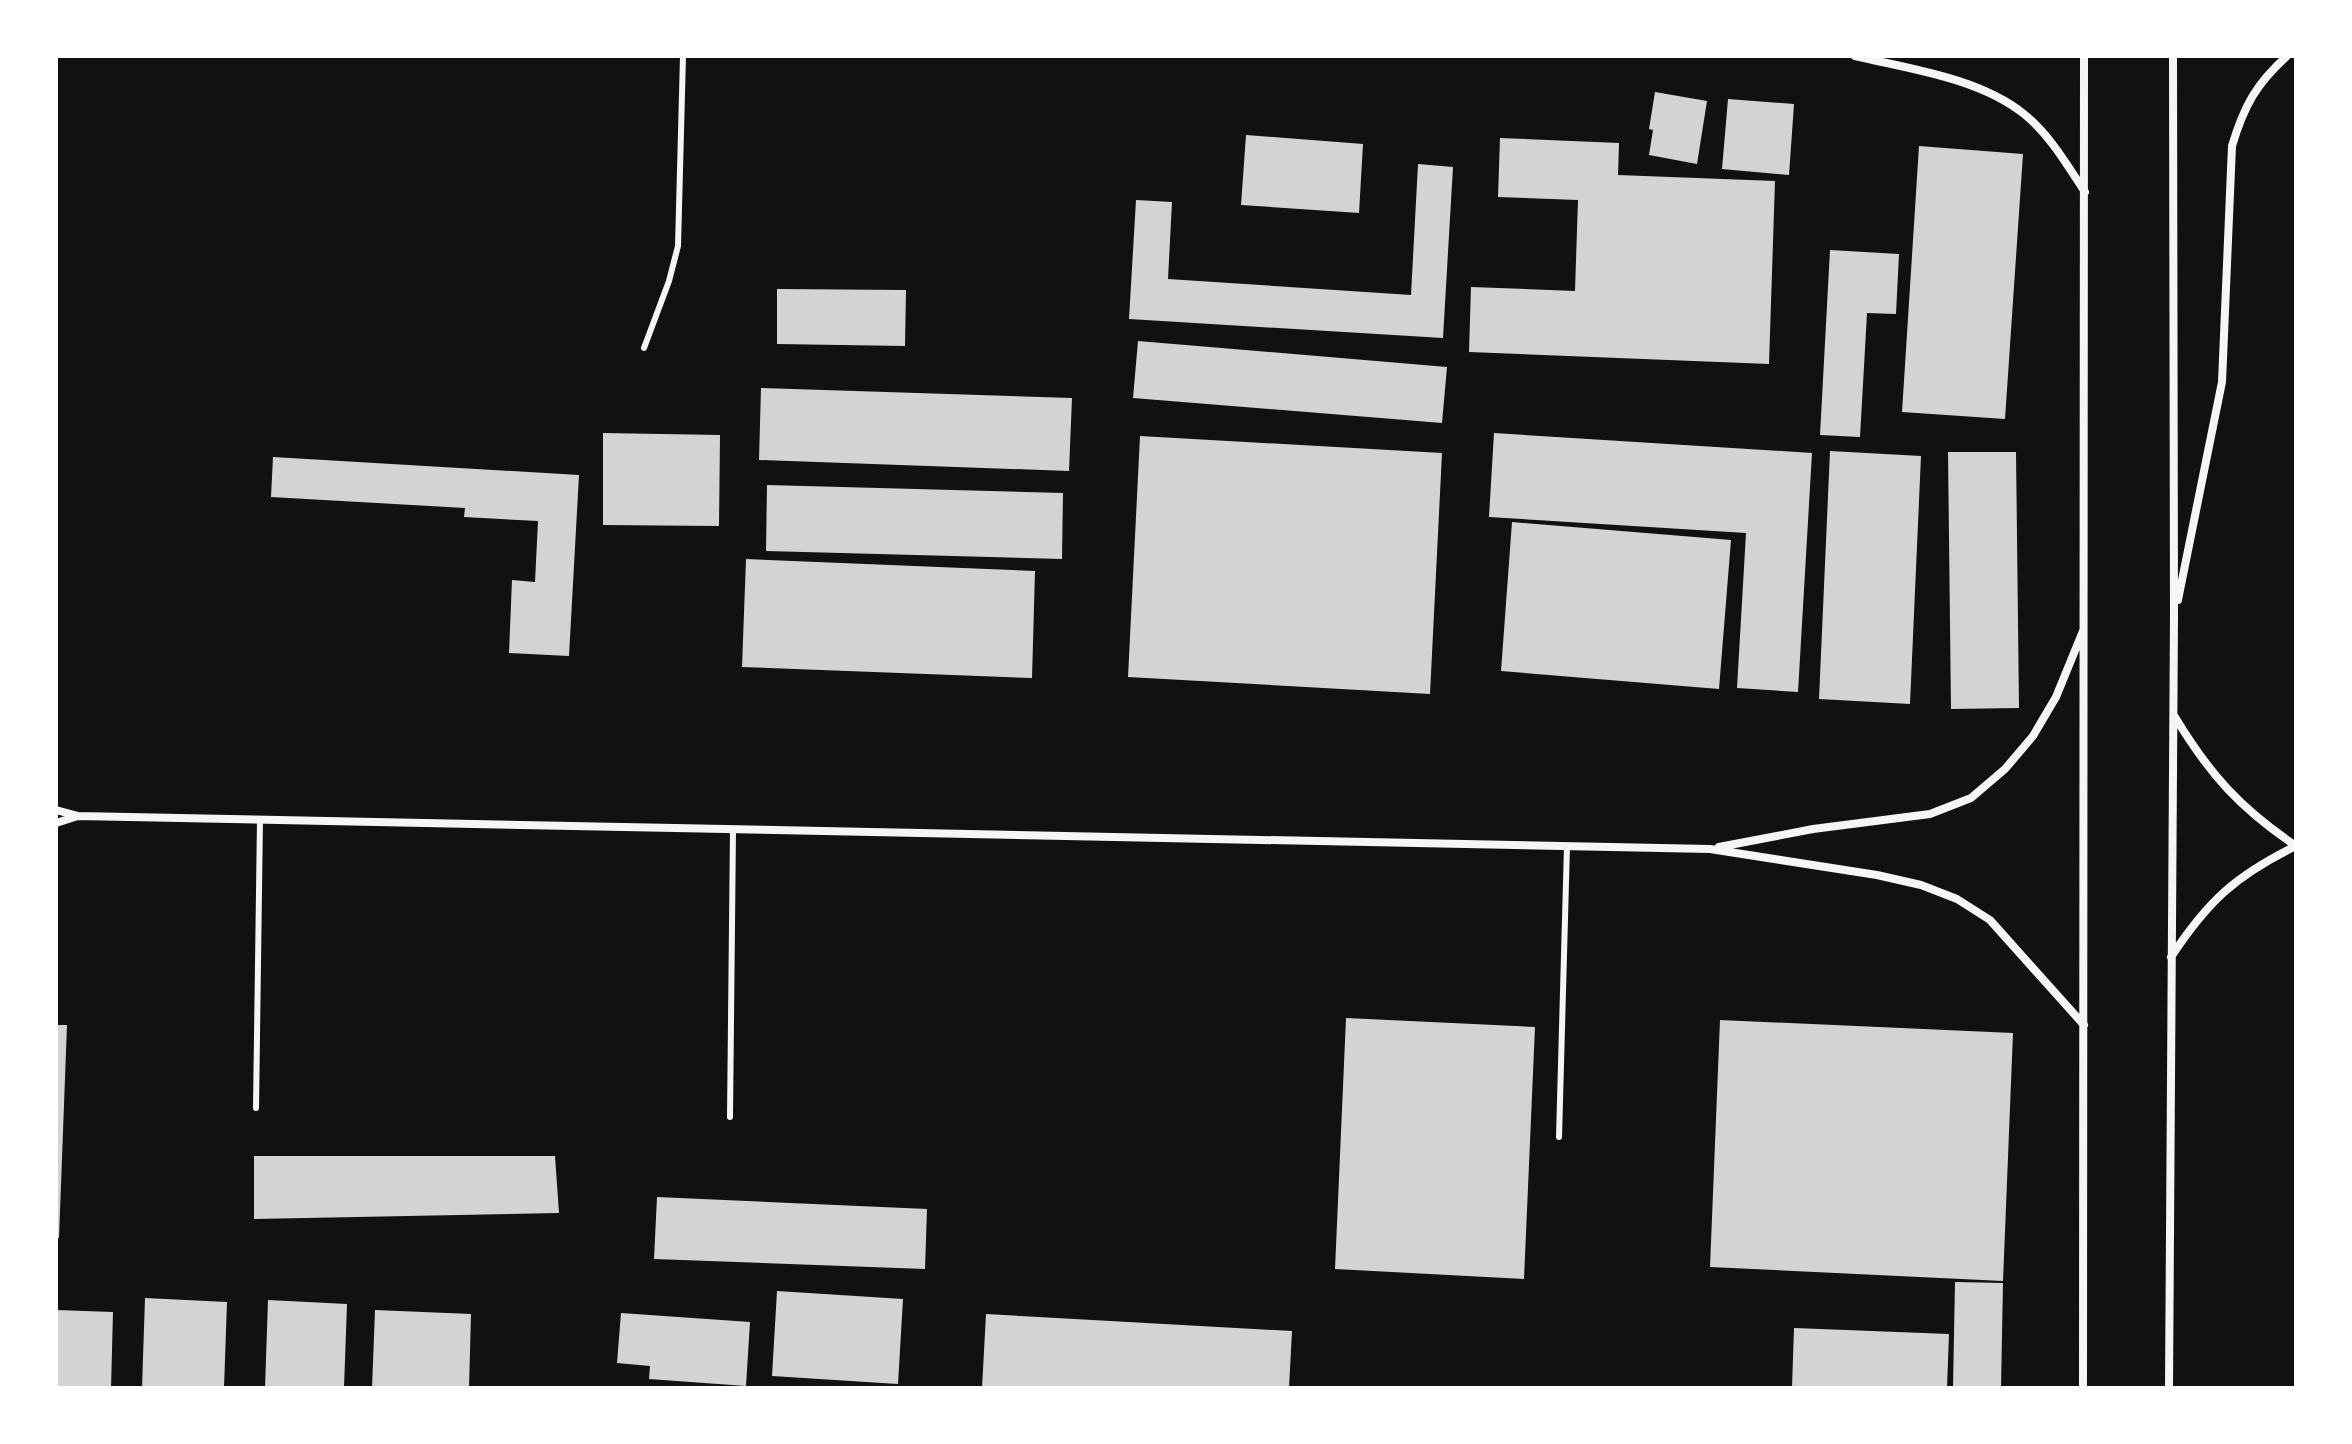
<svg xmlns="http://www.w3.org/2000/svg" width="2352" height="1444" font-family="Ubuntu,sans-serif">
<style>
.building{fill:#d3d3d3}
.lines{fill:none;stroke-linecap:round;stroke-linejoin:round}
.service{stroke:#f5f5f5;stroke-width:6}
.minor{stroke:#f5f5f5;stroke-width:8}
</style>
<rect width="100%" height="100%" fill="#111"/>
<path class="building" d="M 1655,92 L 1707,101 L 1697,164 L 1649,155 L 1653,130 L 1649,129 Z
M 1728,99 L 1794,104 L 1789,175 L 1722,169 Z
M 1246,135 L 1363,144 L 1359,213 L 1241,205 Z
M 1500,138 L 1619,143 L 1618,175 L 1775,181 L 1769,364 L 1469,352 L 1471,287 L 1575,291 L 1578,200 L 1498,197 Z
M 1919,146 L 2023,154 L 2005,419 L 1902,412 Z
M 1418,164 L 1453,167 L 1443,338 L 1129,319 L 1136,200 L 1172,202 L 1168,279 L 1411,295 Z
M 1830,250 L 1899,254 L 1896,314 L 1867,313 L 1860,437 L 1820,435 Z
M 777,289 L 906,290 L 905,346 L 777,344 Z
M 1138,341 L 1447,367 L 1442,423 L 1133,398 Z
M 761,388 L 1072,398 L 1069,471 L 759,460 Z
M 603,433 L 720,435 L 719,526 L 603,525 Z
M 1494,433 L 1812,453 L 1798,692 L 1737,688 L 1746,533 L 1489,517 Z
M 1140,436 L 1442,453 L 1430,694 L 1128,677 Z
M 1830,451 L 1921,456 L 1910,704 L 1819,699 Z
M 1948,452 L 2016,452 L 2019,708 L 1951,709 Z
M 273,457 L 579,475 L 569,656 L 509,653 L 512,580 L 535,582 L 538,521 L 464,517 L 465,508 L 271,497 Z
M 767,485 L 1063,493 L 1062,559 L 766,551 Z
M 1512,522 L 1731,540 L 1719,689 L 1501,671 Z
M 746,559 L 1035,571 L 1032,678 L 742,667 Z
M 1346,1018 L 1535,1027 L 1524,1279 L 1335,1269 Z
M 1720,1020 L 2013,1033 L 2003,1281 L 1710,1267 Z
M 56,1025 L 67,1025 L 59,1238 L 56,1238 Z
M 254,1156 L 555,1156 L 559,1213 L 254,1219 Z
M 657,1197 L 927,1209 L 925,1269 L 654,1259 Z
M 1955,1282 L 2003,1283 L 2001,1388 L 1953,1388 Z
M 777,1291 L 903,1299 L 898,1384 L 772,1376 Z
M 145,1298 L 227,1302 L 224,1388 L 142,1388 Z
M 268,1300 L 347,1304 L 344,1388 L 265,1388 Z
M 56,1310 L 113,1312 L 111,1388 L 56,1388 Z
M 375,1310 L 471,1314 L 469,1388 L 372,1388 Z
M 621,1313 L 750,1322 L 746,1386 L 649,1379 L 650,1366 L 617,1363 Z
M 986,1314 L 1292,1331 L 1289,1388 L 982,1388 Z
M 1794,1328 L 1949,1334 L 1947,1388 L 1792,1388 Z"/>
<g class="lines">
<path class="service" d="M 644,348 L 669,281 L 678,246 L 683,56
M 256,1108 L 260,819
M 730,1117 L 733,829
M 1559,1137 L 1567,846"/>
<path class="minor" d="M 1855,56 C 1910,69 1979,78 2024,114 C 2050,135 2067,165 2085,192
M 2178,600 L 2222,382 L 2232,146 C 2244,106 2256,84 2287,56
M 2175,717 C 2210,775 2240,808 2296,846
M 56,810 L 78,816 L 1710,849 L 1877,875 L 1921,885 L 1957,899 L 1990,920 L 2084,1025
M 56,823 L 78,816
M 1719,847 L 1813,829 L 1930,814 L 1971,798 L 2005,769 L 2033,736 L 2056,697 L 2083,631
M 2171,957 C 2208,901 2235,876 2296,846
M 2083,1388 L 2084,56
M 2169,1388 L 2174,617 L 2173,56"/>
</g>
<rect width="2352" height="1444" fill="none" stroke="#ffffff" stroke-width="116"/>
</svg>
